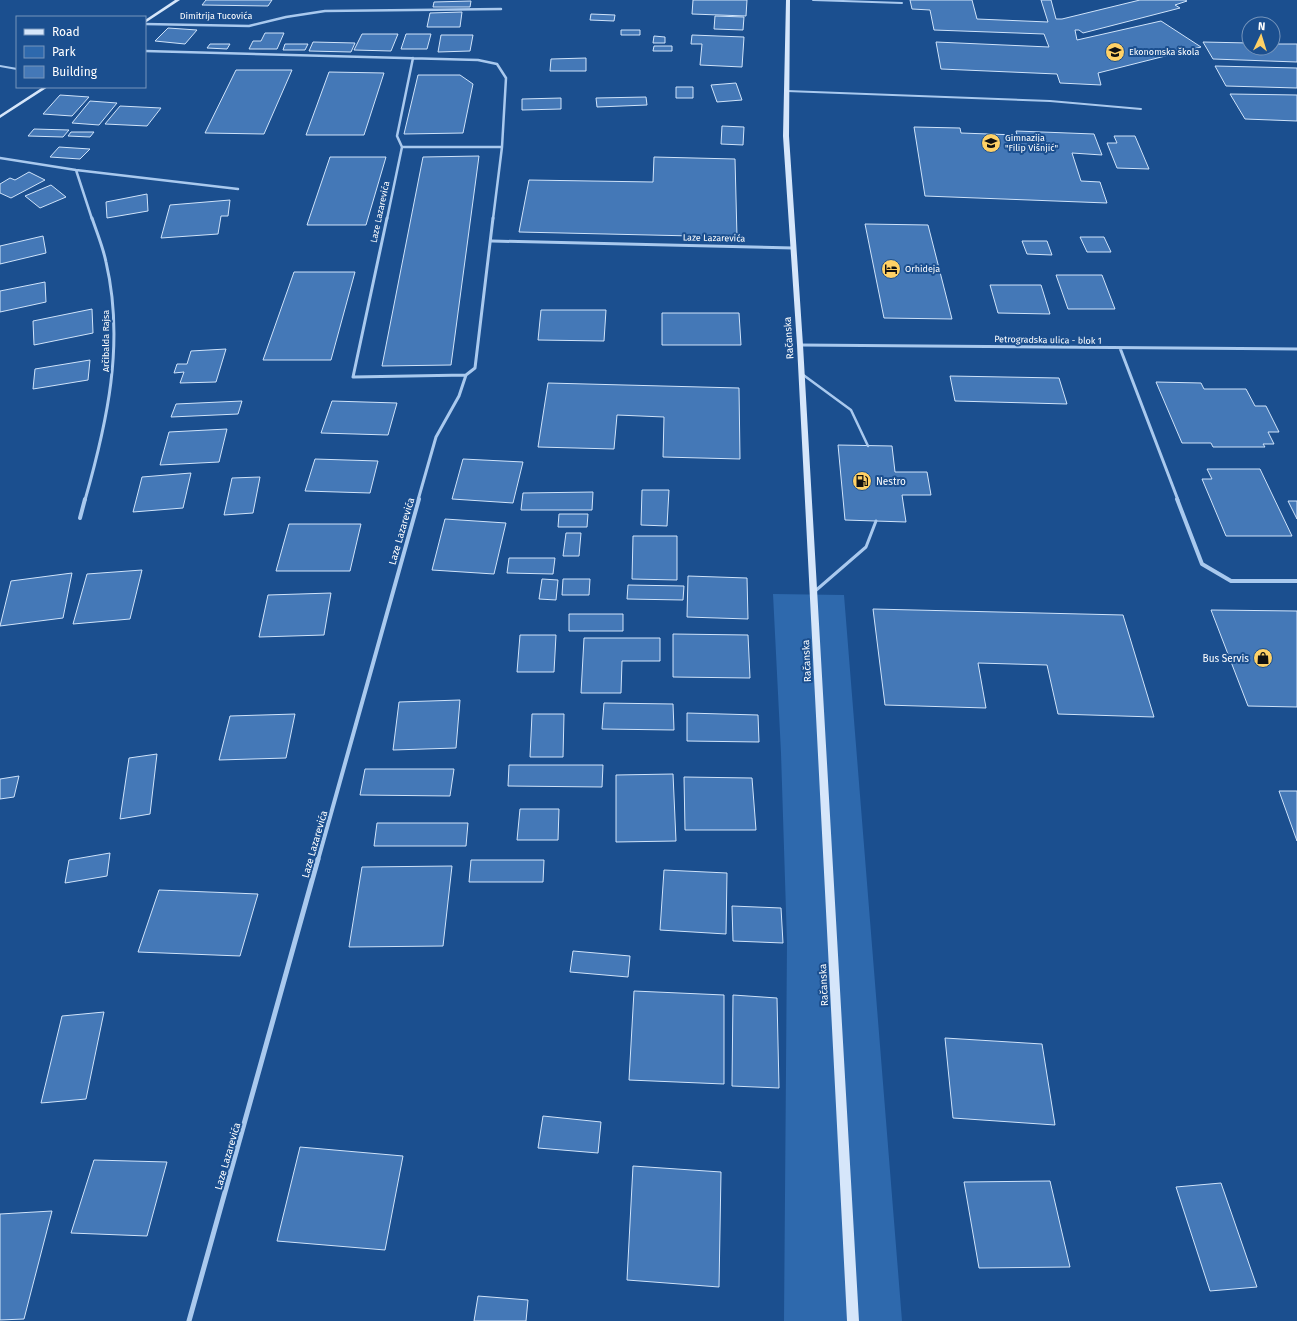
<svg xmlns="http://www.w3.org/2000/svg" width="1297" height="1321" font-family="'Fira Sans',sans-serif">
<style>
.green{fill:#2e69ad}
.building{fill:#4478b7;stroke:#cfe3fa}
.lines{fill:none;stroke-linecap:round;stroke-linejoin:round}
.service-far2{stroke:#a9c9ee;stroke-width:2}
.service-far1{stroke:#a9c9ee;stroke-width:2.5}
.service{stroke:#a9c9ee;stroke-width:3}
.minor-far3{stroke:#a9c9ee;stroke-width:2.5}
.minor-far2{stroke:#a9c9ee;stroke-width:3}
.minor-far1{stroke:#a9c9ee;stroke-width:4}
.minor{stroke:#a9c9ee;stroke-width:5}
.secondary{fill:#d6e6fa;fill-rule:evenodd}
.labels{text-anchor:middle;stroke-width:4;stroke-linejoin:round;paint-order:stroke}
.far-street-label{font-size:9px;fill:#fff;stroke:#1b4f8f}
.far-poi-label{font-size:9px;fill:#fff;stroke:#1b4f8f;text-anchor:start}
.street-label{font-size:10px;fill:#fff;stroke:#1b4f8f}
.poi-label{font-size:10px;fill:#fff;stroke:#1b4f8f;text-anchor:start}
</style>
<rect width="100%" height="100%" fill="#1b4f8f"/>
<path class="green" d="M 773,594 L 844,595 L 902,1321 L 784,1321 L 787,943 L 781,753 Z"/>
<path class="building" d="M 206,0 L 272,0 L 268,6 L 202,5 Z
M 693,0 L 747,0 L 746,16 L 692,14 Z
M 910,0 L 972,0 L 977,19 L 1048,22 L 1041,0 L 1051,0 L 1056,19 L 1062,19 L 1140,0 L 1185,0 L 1187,1 L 1175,5 L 1180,8 L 1083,33 L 1079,30 L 1075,30 L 1077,40 L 1161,21 L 1201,47 L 1098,73 L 1101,85 L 1060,83 L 1057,74 L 941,69 L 936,42 L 1049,47 L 1044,34 L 934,30 L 930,10 L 912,9 Z
M 471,1 L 470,7 L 433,7 L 434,2 Z
M 462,12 L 460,27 L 427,27 L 430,13 Z
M 591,14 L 615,15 L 614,21 L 590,20 Z
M 715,16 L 744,17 L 743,30 L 714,29 Z
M 168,28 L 197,30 L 185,44 L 155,41 Z
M 621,30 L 640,30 L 640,35 L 621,35 Z
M 265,33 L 284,33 L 277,49 L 249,49 L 253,41 L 261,41 Z
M 362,34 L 398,34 L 391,51 L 354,50 Z
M 406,34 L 431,34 L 427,49 L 401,49 Z
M 441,35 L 473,35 L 470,51 L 438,52 Z
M 692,35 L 744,37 L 742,67 L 700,65 L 702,44 L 691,44 Z
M 654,36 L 665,37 L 665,43 L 653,43 Z
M 313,42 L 355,43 L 351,52 L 309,51 Z
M 1203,42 L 1249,43 L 1249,48 L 1273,48 L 1273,44 L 1297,44 L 1297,62 L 1213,59 Z
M 210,44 L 230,44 L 227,49 L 207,48 Z
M 285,44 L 308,44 L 305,50 L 283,50 Z
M 654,46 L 672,46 L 672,51 L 653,51 Z
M 586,58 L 586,71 L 550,71 L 551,59 Z
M 1215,66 L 1297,68 L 1297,88 L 1226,86 Z
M 236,70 L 292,70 L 264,134 L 205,133 Z
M 329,72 L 384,73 L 364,135 L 306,135 Z
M 418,75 L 460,75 L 473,84 L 463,133 L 404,134 Z
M 736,83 L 742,100 L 717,102 L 711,85 Z
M 676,87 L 693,87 L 693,98 L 676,98 Z
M 1230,94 L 1297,95 L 1297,121 L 1245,119 Z
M 60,95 L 89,97 L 72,116 L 43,114 Z
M 646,97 L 647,105 L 597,107 L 596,98 Z
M 561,98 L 561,109 L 522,110 L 522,99 Z
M 90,101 L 117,103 L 99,125 L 72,123 Z
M 120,106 L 161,108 L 147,126 L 105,124 Z
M 722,126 L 744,127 L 743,145 L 721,144 Z
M 914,127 L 960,128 L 961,133 L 1017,135 L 1016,131 L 1094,134 L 1102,155 L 1072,153 L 1081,181 L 1100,182 L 1107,203 L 925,196 Z
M 34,129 L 69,130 L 63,137 L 28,136 Z
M 71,132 L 94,132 L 90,137 L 68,136 Z
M 1114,136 L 1135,136 L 1149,169 L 1117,168 L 1107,143 L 1117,143 Z
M 59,147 L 90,149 L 80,159 L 50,157 Z
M 479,156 L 451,365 L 382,366 L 423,157 Z
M 330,157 L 386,157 L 366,225 L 307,225 Z
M 654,157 L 735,159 L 737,237 L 519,232 L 529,180 L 653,182 Z
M 29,172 L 45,180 L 11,198 L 0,193 L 0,184 L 10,178 L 15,180 Z
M 51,185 L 66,197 L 40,208 L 25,196 Z
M 147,194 L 148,211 L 107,218 L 106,202 Z
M 230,200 L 228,216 L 221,216 L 218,234 L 161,238 L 170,205 Z
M 865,224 L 928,225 L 952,319 L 884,318 Z
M 43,236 L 46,253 L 0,264 L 0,246 Z
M 1080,237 L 1104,237 L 1111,252 L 1087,252 Z
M 1022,241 L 1047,241 L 1052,255 L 1027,254 Z
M 294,272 L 355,272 L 331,360 L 263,360 Z
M 1056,275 L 1102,275 L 1115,309 L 1068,309 Z
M 45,282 L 46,302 L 0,312 L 0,291 Z
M 990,285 L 1041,285 L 1050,314 L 998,313 Z
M 92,309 L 93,333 L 34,345 L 33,321 Z
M 541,310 L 606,310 L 604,341 L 538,340 Z
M 662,313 L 739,313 L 741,345 L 662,345 Z
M 226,349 L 216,382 L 180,383 L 184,372 L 174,373 L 177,364 L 187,364 L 191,351 Z
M 90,360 L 88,380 L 33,389 L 35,369 Z
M 950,376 L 1059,378 L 1067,404 L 955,401 Z
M 1156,382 L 1201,383 L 1204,389 L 1246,389 L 1255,406 L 1266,406 L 1279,432 L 1268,432 L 1274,444 L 1263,444 L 1265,447 L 1213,447 L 1211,443 L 1182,443 Z
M 548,383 L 739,388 L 740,459 L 663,457 L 664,417 L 617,415 L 614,449 L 538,447 Z
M 242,401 L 238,414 L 171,417 L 176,404 Z
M 332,401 L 397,403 L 388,435 L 321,433 Z
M 227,429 L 219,462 L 160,465 L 169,432 Z
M 838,445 L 892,446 L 895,472 L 927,472 L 931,495 L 902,495 L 906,522 L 845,520 Z
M 315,459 L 378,461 L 370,493 L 305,491 Z
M 463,459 L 523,462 L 513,503 L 452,499 Z
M 1207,469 L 1260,469 L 1292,536 L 1226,536 L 1202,479 L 1212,479 Z
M 191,473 L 183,508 L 133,512 L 142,477 Z
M 260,477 L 253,513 L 224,515 L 232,478 Z
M 642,490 L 669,490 L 667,526 L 641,525 Z
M 593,492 L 592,510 L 521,510 L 523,493 Z
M 1288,501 L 1297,501 L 1297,519 Z
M 559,514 L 588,514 L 587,527 L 558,527 Z
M 445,519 L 506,523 L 494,574 L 432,570 Z
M 289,524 L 361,524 L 350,571 L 276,571 Z
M 566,533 L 581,533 L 579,556 L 563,556 Z
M 633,536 L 677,536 L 677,580 L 632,579 Z
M 509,558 L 555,558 L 553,574 L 507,573 Z
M 142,570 L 130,619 L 73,624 L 87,574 Z
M 72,573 L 63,618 L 0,626 L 11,581 Z
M 688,576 L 747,578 L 748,619 L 687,617 Z
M 542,579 L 558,580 L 556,600 L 539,599 Z
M 563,579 L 590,579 L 589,595 L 562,595 Z
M 628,585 L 684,586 L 683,600 L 627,599 Z
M 331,593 L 324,635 L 259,637 L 268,595 Z
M 873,609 L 1123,615 L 1154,717 L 1058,714 L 1047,665 L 978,663 L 986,708 L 885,705 Z
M 1211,610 L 1297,611 L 1297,707 L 1248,706 Z
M 569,614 L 623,614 L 623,631 L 569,631 Z
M 673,634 L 748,635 L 750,678 L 673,677 Z
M 520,635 L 556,635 L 554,672 L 517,672 Z
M 584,638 L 660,638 L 660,661 L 622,661 L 621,693 L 581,693 Z
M 460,700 L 456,748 L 393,750 L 399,702 Z
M 604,703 L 673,704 L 674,730 L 602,729 Z
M 687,713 L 758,715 L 759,742 L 687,741 Z
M 295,714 L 286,758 L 219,760 L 230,716 Z
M 532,714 L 564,714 L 563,757 L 530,757 Z
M 157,754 L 150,814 L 120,819 L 129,758 Z
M 509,765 L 603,765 L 602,787 L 508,786 Z
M 365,769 L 454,769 L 450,796 L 360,795 Z
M 673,774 L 676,841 L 616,842 L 616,775 Z
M 19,776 L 14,797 L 0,799 L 0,779 Z
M 684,777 L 752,778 L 756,830 L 685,830 Z
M 1279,791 L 1297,791 L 1297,841 Z
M 520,809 L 559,809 L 558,840 L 517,840 Z
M 377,823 L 468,823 L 466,846 L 374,846 Z
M 110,853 L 107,876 L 65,883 L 69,860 Z
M 471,860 L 544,860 L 543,882 L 469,882 Z
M 452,866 L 443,946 L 349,947 L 362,867 Z
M 664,870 L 727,873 L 726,934 L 660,930 Z
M 159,890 L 258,894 L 240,956 L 138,952 Z
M 732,906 L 781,908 L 783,943 L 733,941 Z
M 573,951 L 630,956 L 628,977 L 570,972 Z
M 634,991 L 724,995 L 724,1084 L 629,1080 Z
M 733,995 L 777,998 L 779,1088 L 732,1086 Z
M 104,1012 L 86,1099 L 41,1103 L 62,1016 Z
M 945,1038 L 1042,1044 L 1055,1125 L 953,1118 Z
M 543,1116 L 601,1122 L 598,1153 L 538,1148 Z
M 300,1147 L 403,1156 L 385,1250 L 277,1241 Z
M 94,1160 L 167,1162 L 147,1236 L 71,1233 Z
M 633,1166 L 721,1172 L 719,1287 L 627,1280 Z
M 1050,1181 L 1070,1267 L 979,1268 L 964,1182 Z
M 1221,1183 L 1257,1287 L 1210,1291 L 1176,1187 Z
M 52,1211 L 24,1319 L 0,1320 L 0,1214 Z
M 478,1296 L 528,1300 L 526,1321 L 474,1321 Z"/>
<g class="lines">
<path class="service-far2" d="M 813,0 L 902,3
M 0,66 L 17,69
M 787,91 L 1050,101 L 1141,109"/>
<path class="service-far1" d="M 802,374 L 851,410 L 868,446"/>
<path class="service" d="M 814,592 L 866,547 L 876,521"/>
<path class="minor-far3" d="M 145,24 L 249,26 L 286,17 L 325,11 L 501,9
M 145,51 L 478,60 L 497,64 L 506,78 L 502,147 L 493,219
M 402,147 L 502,147
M 0,158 L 76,170 L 238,189
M 76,170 L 92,219
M 387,219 L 402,147 L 397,136 L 413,58"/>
<path class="minor-far2" d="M 387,218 L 353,377 L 466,375
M 492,241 L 793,248
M 800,345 L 1297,349
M 1120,348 L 1178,500
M 85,500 C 107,423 125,343 106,262 C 103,247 97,233 92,218
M 418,500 L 436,437 L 459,396 L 466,375 L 475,368 L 493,218"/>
<path class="minor-far1" d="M 1177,499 L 1202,564 L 1231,581 L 1297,581
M 80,518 L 85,499
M 318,860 L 419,499"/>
<path class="minor" d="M 189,1321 L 318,859"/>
<path class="secondary" d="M 175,0 L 180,0 L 145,23 L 145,20 Z
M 786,0 L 790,0 L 789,136 L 803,345 L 859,1321 L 847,1321 L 797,345 L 783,136 Z
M 43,87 L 48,87 L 0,118 L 0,115 Z"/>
</g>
<defs>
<g id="school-disc" transform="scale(1)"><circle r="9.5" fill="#ffd166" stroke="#1b4f8f"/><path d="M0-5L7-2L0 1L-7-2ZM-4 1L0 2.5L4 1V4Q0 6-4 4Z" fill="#111"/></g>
<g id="hotel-disc" transform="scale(1)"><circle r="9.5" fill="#ffd166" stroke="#1b4f8f"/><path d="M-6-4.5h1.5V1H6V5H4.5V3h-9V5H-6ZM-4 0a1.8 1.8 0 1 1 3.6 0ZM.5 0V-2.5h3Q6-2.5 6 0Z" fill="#111"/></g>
<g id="fuel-disc" transform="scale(1)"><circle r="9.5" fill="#ffd166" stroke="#1b4f8f"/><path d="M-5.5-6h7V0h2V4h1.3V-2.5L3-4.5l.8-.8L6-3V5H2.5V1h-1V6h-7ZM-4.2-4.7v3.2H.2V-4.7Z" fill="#111"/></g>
<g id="shop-disc" transform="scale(1)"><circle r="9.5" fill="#ffd166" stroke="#1b4f8f"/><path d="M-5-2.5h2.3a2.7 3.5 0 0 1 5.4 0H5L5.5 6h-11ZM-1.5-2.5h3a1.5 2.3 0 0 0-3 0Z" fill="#111"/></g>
</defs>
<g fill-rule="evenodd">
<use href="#school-disc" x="1115" y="52"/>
<use href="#school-disc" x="991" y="143"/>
<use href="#hotel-disc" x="891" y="269"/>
<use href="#fuel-disc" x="862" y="481"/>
<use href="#shop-disc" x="1263" y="658"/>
</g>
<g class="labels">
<g class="far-street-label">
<text x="216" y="19">Dimitrija Tucovića</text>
<text transform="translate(380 212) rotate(-78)" y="3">Laze Lazarevića</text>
<text transform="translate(714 238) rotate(1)" y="3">Laze Lazarevića</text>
<text transform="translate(1048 340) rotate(1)" y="3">Petrogradska ulica - blok 1</text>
<text transform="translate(106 341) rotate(-90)" y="3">Arčibalda Rajsa</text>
</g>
<g class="far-poi-label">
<text x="1129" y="55">Ekonomska škola</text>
<text x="1005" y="141">Gimnazija<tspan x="1005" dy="10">"Filip Višnjić"</tspan></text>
<text x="905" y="272">Orhideja</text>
</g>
<g class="street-label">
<text transform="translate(788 338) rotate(-94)" y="4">Račanska</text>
<text transform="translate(401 531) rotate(-74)" y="4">Laze Lazarevića</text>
<text transform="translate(806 661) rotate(-93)" y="4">Račanska</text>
<text transform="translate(314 844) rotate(-74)" y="4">Laze Lazarevića</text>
<text transform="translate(823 985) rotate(-93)" y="4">Račanska</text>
<text transform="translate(227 1156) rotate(-74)" y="4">Laze Lazarevića</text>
</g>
<g class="poi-label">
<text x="876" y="485">Nestro</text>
<text x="1249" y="662" text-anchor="end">Bus Servis</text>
</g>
</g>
<rect x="16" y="16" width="130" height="72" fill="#1b4f8f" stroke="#7695bc"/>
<rect x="24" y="29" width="20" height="6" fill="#d6e6fa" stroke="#7695bc"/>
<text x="52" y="36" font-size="12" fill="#ffffff">Road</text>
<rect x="24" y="46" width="20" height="12" fill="#2e69ad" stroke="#7695bc"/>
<text x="52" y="56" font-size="12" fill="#ffffff">Park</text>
<rect x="24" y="66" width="20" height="12" fill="#4478b7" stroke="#7695bc"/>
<text x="52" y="76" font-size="12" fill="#ffffff">Building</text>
<g transform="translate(1261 36) rotate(4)"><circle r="19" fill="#1b4f8f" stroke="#7695bc"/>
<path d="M0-3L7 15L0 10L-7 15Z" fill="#ffd166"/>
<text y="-6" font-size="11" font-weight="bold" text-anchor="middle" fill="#ffffff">N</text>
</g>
</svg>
